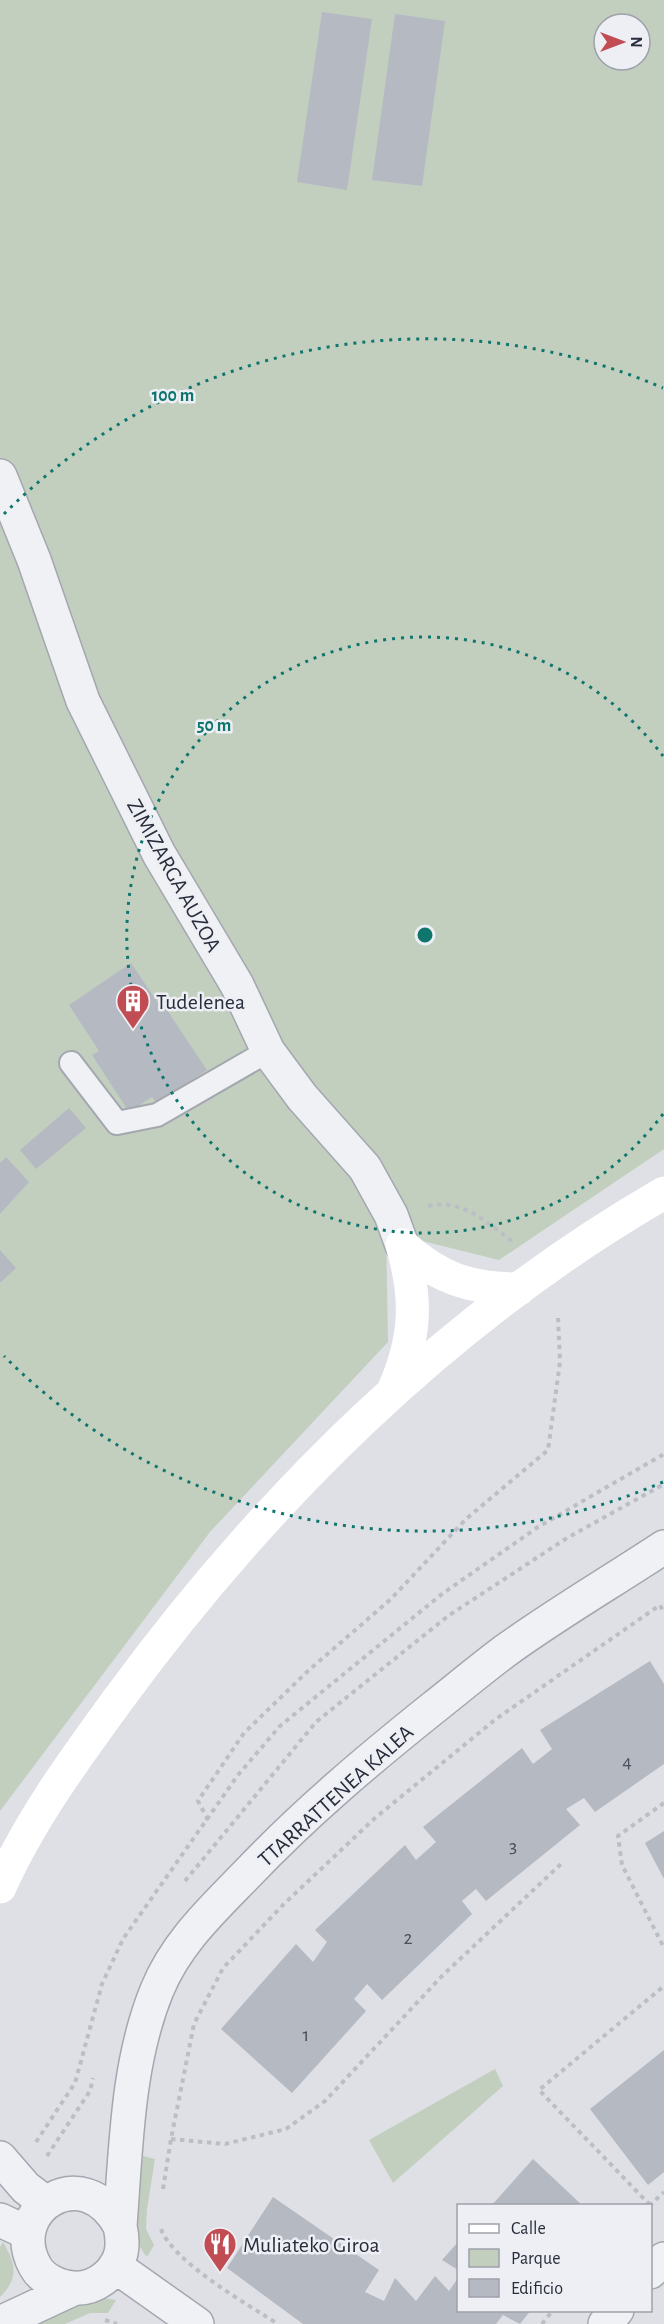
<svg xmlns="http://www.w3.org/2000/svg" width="664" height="2324" font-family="'Alegreya Sans',sans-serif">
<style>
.green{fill:#c2cfbf;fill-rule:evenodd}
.building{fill:#b5b9c2}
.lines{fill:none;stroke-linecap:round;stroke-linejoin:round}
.lane-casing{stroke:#a4a7af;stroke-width:26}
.street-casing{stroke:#a4a7af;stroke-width:36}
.path{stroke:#bcbec5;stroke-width:4;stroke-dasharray:4.5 4.5;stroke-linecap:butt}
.lane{stroke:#f0f1f5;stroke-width:22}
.street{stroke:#f0f1f5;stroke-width:33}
.secondary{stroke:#fff;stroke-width:33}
.ring{fill:none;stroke:#0f766e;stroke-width:3;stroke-dasharray:3 6}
.labels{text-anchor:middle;stroke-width:5;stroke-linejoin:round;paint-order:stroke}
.number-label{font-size:20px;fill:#4b505d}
.street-label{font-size:22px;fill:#282d3b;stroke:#edeff4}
.poi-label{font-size:22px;fill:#282d3b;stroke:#edeff4;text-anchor:start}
.centre{fill:#0f766e;stroke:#edeff4;stroke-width:3}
.ring-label{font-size:18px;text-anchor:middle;font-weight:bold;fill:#0f766e;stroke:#edeff4;stroke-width:5;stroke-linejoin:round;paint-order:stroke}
</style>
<rect width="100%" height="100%" fill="#dee0e6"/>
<path class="green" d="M 0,0 L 664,0 L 664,1149 L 499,1260 L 386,1232 L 388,1342 L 210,1532 L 0,1811 ZM 604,24 L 640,24 L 640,60 L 604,60 Z
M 495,2069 L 503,2086 L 393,2183 L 369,2140 Z
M 143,2156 L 155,2159 L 147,2209 L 146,2229 L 154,2245 L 147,2257 C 123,2230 138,2188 143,2156 Z
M 3,2242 C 16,2264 19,2278 0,2297 L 0,2247 Z
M 102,2298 L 116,2300 L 108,2313 L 90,2313 L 65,2324 L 39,2324 L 71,2305 Z"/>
<path class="building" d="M 322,12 L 372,19 L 347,190 L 297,182 Z
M 395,14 L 445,21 L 422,186 L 372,180 Z
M 131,963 L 162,1009 L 165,1007 L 207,1070 L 157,1103 L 152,1097 L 129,1112 L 92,1055 L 99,1051 L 69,1005 Z
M 69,1108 L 86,1128 L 36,1169 L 20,1150 Z
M 6,1157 L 29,1182 L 0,1214 L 0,1163 Z
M 0,1250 L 16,1268 L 0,1283 Z
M 650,1661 L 664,1684 L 664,1764 L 595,1812 L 584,1798 L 566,1809 L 580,1825 L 486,1901 L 476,1889 L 462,1901 L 472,1914 L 382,2000 L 367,1984 L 354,1999 L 366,2011 L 292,2093 L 221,2029 L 296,1944 L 313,1962 L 327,1942 L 315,1930 L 405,1845 L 416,1860 L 436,1842 L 423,1827 L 522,1748 L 533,1764 L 552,1749 L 540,1730 Z
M 664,1831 L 664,1879 L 645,1843 Z
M 664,2050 L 664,2172 L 648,2185 L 590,2109 Z
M 533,2159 L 583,2206 L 491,2206 Z
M 273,2197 L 379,2270 L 365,2292 L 384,2301 L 395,2278 L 416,2301 L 435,2276 L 449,2291 L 458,2278 L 458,2310 L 531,2310 L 520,2324 L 503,2315 L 496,2324 L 303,2324 L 227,2268 Z
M 458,2242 L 458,2270 L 442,2260 Z"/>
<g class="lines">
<g class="lane-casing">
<path id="lane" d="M 71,1063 L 117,1123 L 157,1115 L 268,1051"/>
</g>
<g class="street-casing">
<path id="street" d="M 0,476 L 34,560 L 83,701 L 159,854 L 237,985 L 268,1051 L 302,1097 L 365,1168 L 391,1215 L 402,1245
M 0,2158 L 26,2188 L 46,2203
M 0,2220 L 28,2233
M 120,2226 C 84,2158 4,2209 35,2266 C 42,2279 58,2287 73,2288 C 94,2290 116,2274 121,2253 C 123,2244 122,2235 120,2226 C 126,2147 127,2063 157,1990 C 176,1943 213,1909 247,1874 C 305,1813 368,1760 433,1708 C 457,1689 481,1669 505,1651 C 556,1614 611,1582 664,1547
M 115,2266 L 197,2324
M 650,2272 L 664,2259
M 0,2323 L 75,2288
M 605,2324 L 617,2310"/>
</g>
<path class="path" d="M 428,1206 C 462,1198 486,1222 512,1241
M 664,1803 L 618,1836 L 622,1865 L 664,1948
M 208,1820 L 198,1801 L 244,1733 L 309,1670 L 391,1599 L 466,1519 L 548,1450 L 560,1362 L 558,1318
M 185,1881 L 316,1722 L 448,1616 L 567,1538 L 664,1484
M 171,2139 L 225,2144 L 286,2129 L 325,2101 L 442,1976 L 562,1863
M 36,2142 L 75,2083 L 102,1984 L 123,1939 L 238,1775 L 280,1726 L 442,1594 L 538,1527 L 664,1454
M 47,2156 L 90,2091 L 93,2078
M 163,2189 L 171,2139 L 194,2024 L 223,1968 L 284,1904 L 375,1818 L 496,1719 L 660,1605 L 664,1613
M 650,2205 L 539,2090 L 664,1986
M 649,2206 L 664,2192
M 161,2229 C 173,2262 247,2304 278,2324
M 105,2320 L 117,2324
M 542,2324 L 553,2310"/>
<use href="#lane" class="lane"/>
<use href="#street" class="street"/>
<path class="secondary" d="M 402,1245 C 438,1278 470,1289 519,1289
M 393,1391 C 416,1339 418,1300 402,1245
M 0,1887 C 30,1820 74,1760 117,1701 C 264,1500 447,1318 664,1193"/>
</g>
<g class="ring">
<path d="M663 1114A298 298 0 1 1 663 756"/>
<path d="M663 1482A596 596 0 0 1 4 1356M4 514A596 596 0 0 1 663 388"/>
</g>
<defs>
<g id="building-pin" transform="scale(1.725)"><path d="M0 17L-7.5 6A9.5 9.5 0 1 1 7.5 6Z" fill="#c14c53" stroke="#edeff4"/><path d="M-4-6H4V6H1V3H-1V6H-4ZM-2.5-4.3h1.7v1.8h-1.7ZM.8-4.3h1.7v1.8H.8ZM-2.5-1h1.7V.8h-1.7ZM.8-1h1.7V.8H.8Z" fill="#fff"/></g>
<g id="restaurant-pin" transform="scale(1.725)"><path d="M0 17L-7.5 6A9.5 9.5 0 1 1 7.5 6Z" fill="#c14c53" stroke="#edeff4"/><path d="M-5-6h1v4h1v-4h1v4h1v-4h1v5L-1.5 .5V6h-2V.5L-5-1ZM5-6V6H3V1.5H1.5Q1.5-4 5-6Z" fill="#fff"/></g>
</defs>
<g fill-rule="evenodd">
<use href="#building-pin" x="133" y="1001"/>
<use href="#restaurant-pin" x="220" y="2244"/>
</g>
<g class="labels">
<g class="number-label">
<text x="627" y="1768">4</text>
<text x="513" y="1852">3</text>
<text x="408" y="1944">2</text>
<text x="306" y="2041">1</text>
</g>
<g class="street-label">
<text transform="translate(175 875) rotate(61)" y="8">ZIMIZARGA AUZOA</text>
<text transform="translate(335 1795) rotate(-42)" y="8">TTARRATTENEA KALEA</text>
</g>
<g class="poi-label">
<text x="156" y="1009">Tudelenea</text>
<text x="243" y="2252">Muliateko Giroa</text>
</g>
</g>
<circle cx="425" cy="935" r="9" class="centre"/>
<g class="ring-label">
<text x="173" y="401">100 m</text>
<text x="214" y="731">50 m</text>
</g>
<rect x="457" y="2204" width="195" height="108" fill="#edeff4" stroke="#9ea1aa" stroke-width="1.5"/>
<rect x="469" y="2224" width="30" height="9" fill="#ffffff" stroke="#9ea1aa" stroke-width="1.5"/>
<text x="511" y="2234" font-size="18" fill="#282d3b">Calle</text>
<rect x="469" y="2249" width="30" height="18" fill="#c2cfbf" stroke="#9ea1aa" stroke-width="1.5"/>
<text x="511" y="2264" font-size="18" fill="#282d3b">Parque</text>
<rect x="469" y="2279" width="30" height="18" fill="#b5b9c2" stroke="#9ea1aa" stroke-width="1.5"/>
<text x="511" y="2294" font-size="18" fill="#282d3b">Edificio</text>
<g transform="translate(622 42) rotate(90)"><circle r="28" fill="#edeff4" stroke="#9ea1aa" stroke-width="1.5"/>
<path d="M0-4.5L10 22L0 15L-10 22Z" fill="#c14c53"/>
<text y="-9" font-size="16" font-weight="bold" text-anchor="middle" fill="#282d3b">N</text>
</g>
</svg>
